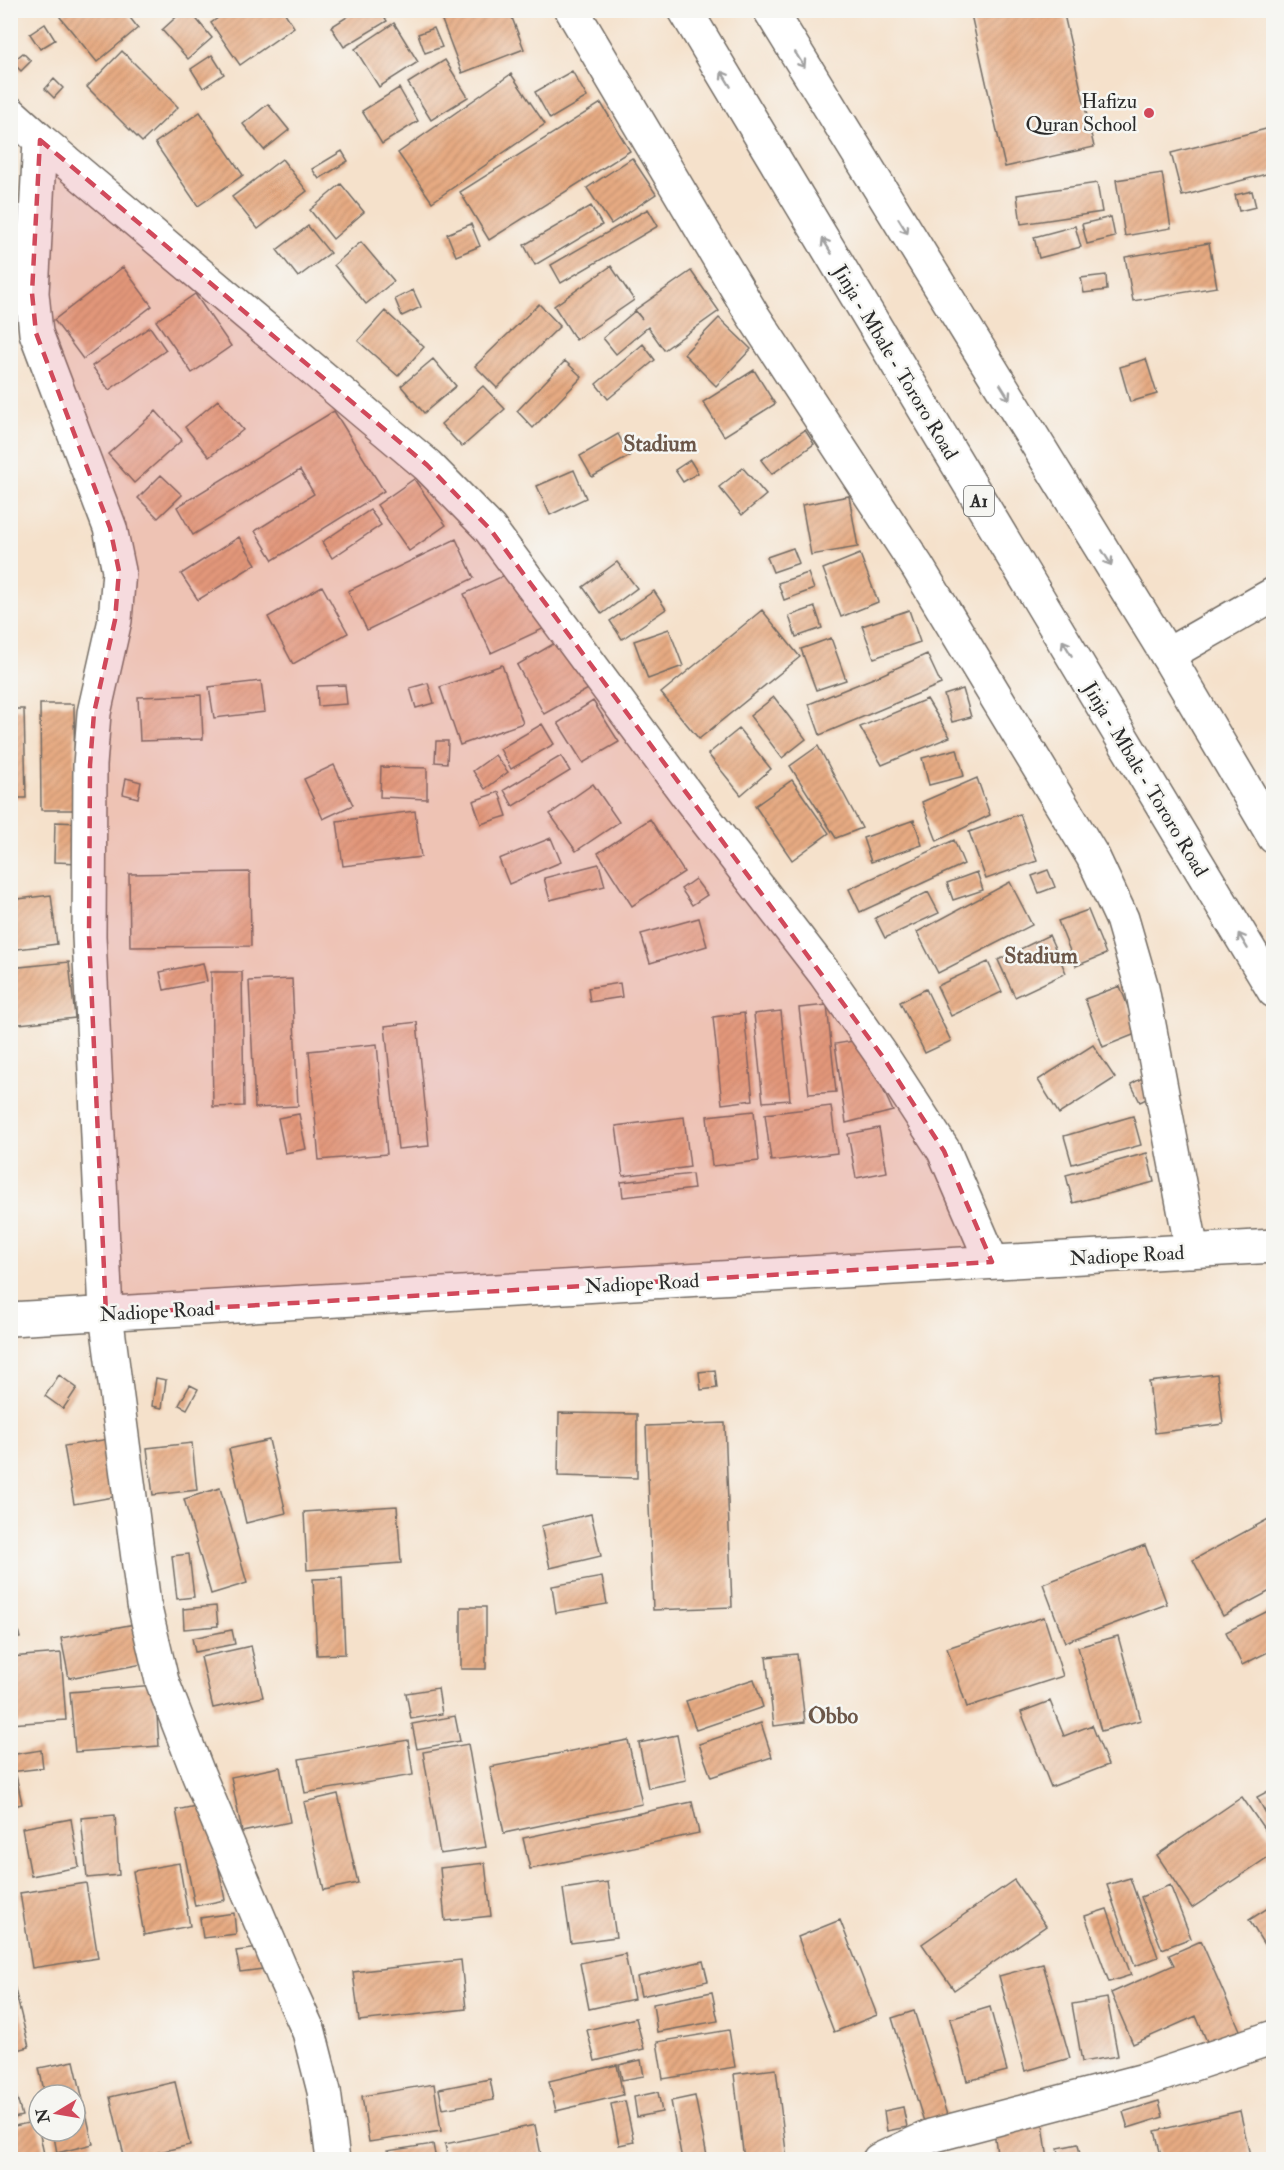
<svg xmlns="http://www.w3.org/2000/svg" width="1284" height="2170" font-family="'IM FELL Double Pica',serif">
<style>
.building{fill:url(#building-hatch)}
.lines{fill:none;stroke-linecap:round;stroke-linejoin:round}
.minor-casing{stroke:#726b63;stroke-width:36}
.highway-casing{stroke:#726b63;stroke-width:36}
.minor{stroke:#fff;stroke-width:33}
.highway{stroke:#fff;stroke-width:33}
.oneway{stroke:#a0a0a0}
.marked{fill:#d1495b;fill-opacity:0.2;stroke:#d1495b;stroke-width:4.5;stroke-dasharray:12 8;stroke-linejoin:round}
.poi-dot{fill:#d1495b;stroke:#f6f6f2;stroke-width:2}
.labels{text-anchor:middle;stroke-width:5;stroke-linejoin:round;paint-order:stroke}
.shield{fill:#f6f6f2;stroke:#686867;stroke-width:1.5}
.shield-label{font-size:18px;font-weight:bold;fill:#2b2b2b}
.poi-label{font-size:20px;fill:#2b2b2b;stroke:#f6f6f2;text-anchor:end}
.street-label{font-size:20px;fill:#2b2b2b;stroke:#f6f6f2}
.quarter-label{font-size:22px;font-weight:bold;fill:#6c5749;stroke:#f6f6f2}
</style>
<defs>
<pattern id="building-hatch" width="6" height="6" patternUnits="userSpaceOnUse" patternTransform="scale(1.5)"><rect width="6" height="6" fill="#e6aa82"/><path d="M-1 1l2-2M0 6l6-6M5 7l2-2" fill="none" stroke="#c59270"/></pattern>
</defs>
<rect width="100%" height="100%" fill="#f6f6f2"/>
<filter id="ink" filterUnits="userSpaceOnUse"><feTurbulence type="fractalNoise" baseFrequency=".0167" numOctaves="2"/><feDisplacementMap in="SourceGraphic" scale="12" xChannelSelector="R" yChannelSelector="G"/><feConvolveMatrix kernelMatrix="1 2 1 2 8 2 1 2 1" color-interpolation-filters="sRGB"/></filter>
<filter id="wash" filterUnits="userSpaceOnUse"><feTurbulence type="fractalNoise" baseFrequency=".008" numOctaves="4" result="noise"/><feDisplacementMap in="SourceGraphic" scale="24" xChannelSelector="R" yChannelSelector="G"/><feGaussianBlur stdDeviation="1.35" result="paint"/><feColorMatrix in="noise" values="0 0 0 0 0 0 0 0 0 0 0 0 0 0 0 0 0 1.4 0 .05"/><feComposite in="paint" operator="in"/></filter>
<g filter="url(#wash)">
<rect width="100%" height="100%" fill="#f5e1cb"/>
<g id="blocks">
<path class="building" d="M 68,10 L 124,10 L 138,28 L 97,62 L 60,17 Z
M 184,10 L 189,10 L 212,38 L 188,59 L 162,30 Z
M 229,10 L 283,10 L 294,27 L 240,65 L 211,23 Z
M 358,10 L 380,10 L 387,21 L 344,47 L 331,27 Z
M 438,10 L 509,10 L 524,49 L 462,73 Z
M 970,10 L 1063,10 L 1094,147 L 1005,167 Z
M 394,23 L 418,62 L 379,87 L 355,49 Z
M 45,24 L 55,40 L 40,49 L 30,34 Z
M 434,28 L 442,47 L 425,53 L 418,34 Z
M 122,51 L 178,107 L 142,142 L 87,87 Z
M 23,53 L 31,61 L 21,71 L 12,62 Z
M 212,55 L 224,74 L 203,88 L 191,69 Z
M 445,60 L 468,97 L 431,120 L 408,83 Z
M 572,71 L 587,97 L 550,119 L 535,92 Z
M 511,74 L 545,124 L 432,202 L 398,153 Z
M 54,79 L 63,88 L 54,98 L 45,89 Z
M 399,88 L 418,121 L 382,144 L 362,111 Z
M 601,103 L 630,151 L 489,240 L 460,192 Z
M 268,104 L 289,130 L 264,150 L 243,124 Z
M 200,112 L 243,175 L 198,206 L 155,143 Z
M 1274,127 L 1274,172 L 1182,196 L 1171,153 Z
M 342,151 L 348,161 L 319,179 L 312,169 Z
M 632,158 L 656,194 L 611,224 L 587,188 Z
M 282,159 L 307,191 L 258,229 L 232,197 Z
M 1162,173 L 1171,228 L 1125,236 L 1116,180 Z
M 1097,183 L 1102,212 L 1021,224 L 1017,195 Z
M 341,184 L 364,212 L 333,239 L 310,210 Z
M 1252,191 L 1256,207 L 1239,211 L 1235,195 Z
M 591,206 L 602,225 L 535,265 L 524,245 Z
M 648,209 L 658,226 L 561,283 L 551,265 Z
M 1111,217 L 1115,237 L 1087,244 L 1082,224 Z
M 471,224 L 480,246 L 456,256 L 447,234 Z
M 308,226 L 330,253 L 298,277 L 277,250 Z
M 1075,226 L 1081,247 L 1039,258 L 1034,237 Z
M 361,242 L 394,281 L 366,304 L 334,265 Z
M 1209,243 L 1217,287 L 1133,301 L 1125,257 Z
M 611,266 L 634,300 L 576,340 L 554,306 Z
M 123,267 L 152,306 L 83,359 L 54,320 Z
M 691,271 L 719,311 L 664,350 L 648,327 L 616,354 L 603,338 L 635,311 L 642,319 L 635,310 Z
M 1106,275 L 1107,290 L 1084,293 L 1081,278 Z
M 413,290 L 421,307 L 402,316 L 395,299 Z
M 195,294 L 231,346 L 192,373 L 156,321 Z
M 539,304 L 560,326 L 497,388 L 475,366 Z
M 385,311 L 424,347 L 398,376 L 358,341 Z
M 719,318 L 751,349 L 716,386 L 684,354 Z
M 150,327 L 166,350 L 109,390 L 92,366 Z
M 643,344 L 655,360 L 608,399 L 596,384 Z
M 433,359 L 456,386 L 424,413 L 401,386 Z
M 1146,359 L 1157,394 L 1130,402 L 1120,367 Z
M 565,361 L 582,377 L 533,428 L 517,411 Z
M 754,370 L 775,404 L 724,436 L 703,402 Z
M 483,386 L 505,409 L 462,447 L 441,424 Z
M 218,400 L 243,430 L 209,457 L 185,427 Z
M 156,411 L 182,440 L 134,483 L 108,454 Z
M 334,411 L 384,491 L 273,560 L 255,531 L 314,494 L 300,470 L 193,535 L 177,507 Z
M 805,430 L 814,444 L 772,474 L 761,460 Z
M 618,434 L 630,456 L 592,477 L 580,456 Z
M 690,460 L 698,473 L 683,482 L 675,470 Z
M 743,468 L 766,495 L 742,515 L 719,487 Z
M 574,470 L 586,498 L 550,515 L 537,486 Z
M 161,475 L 182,495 L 158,518 L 138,498 Z
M 414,479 L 446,525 L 409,551 L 377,505 Z
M 849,496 L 858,547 L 811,555 L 802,505 Z
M 370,510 L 381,525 L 332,558 L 322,542 Z
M 239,537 L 256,564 L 198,600 L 181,574 Z
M 456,539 L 474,578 L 367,630 L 348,591 Z
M 793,548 L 799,563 L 773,572 L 767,557 Z
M 860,554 L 878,602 L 841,617 L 823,569 Z
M 617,562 L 637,588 L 602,614 L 583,587 Z
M 518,569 L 545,628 L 491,653 L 464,594 Z
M 808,573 L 814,589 L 784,600 L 778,583 Z
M 322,586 L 348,633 L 293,664 L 268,617 Z
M 654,591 L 666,609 L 622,639 L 610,621 Z
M 815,607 L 822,628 L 796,637 L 789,616 Z
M 762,610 L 800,657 L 699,739 L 661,693 Z
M 909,610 L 920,642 L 874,658 L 862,626 Z
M 669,629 L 683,666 L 648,679 L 634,641 Z
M 831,638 L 846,680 L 816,690 L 801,649 Z
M 562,639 L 590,688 L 544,714 L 517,665 Z
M 927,654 L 941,684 L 820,735 L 809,704 L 881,675 Z
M 502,665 L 523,723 L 460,745 L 440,687 Z
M 261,681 L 265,712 L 214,718 L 209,687 Z
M 428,683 L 434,703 L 416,708 L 410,688 Z
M 345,685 L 347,704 L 318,706 L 317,686 Z
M 963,689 L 971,717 L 952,722 L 944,695 Z
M 201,695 L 203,739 L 140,741 L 138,697 Z
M 774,697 L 806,739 L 782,758 L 750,716 Z
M 927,699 L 950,737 L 882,765 L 860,727 Z
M 593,701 L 619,742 L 583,763 L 558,723 Z
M 40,704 L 74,704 L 75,810 L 41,810 Z
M 10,709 L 24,709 L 26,798 L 10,798 Z
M 542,724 L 554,744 L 511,769 L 500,749 Z
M 739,729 L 771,769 L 741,795 L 708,754 Z
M 436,741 L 448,741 L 447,763 L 435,762 Z
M 818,746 L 862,828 L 836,838 L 790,766 Z
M 957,749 L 964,776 L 929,785 L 922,758 Z
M 495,755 L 508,772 L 485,789 L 473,771 Z
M 561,756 L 570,771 L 513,806 L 504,790 Z
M 334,765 L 353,805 L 323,819 L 304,779 Z
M 381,767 L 427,768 L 427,799 L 380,797 Z
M 126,778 L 141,782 L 138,798 L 123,794 Z
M 977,778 L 990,815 L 937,841 L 922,802 Z
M 792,780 L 829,833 L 792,860 L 755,806 Z
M 593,784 L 619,822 L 576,851 L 550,814 Z
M 499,792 L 507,816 L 481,824 L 473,801 Z
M 415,811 L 421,857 L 343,866 L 337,821 Z
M 1020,814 L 1037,861 L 986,879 L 969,832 Z
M 650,819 L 684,872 L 632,906 L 598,853 Z
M 914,820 L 922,845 L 871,862 L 863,838 Z
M 55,822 L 81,823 L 80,863 L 54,862 Z
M 551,838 L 561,862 L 509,884 L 499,859 Z
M 954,840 L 964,864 L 860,912 L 849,889 Z
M 599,864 L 605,886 L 550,900 L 544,878 Z
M 1048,870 L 1055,887 L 1039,893 L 1032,876 Z
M 250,872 L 251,946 L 130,947 L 129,874 Z
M 977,872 L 983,890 L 953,900 L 947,883 Z
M 695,879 L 707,895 L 692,905 L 681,889 Z
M 1010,882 L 1032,925 L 938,973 L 917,932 Z
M 928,892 L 939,913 L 885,938 L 875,918 Z
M 51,895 L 57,944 L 10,950 L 10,900 Z
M 1088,910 L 1106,954 L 1076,966 L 1058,921 Z
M 699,918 L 707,946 L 650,963 L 641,934 Z
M 1049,935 L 1066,973 L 1015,997 L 998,960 Z
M 69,962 L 75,1018 L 10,1025 L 10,968 Z
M 988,962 L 1002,992 L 951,1016 L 937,986 Z
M 203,963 L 207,981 L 164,990 L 160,972 Z
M 211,972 L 242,972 L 244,1106 L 213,1107 Z
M 292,979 L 298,1106 L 255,1108 L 249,981 Z
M 620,983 L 622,997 L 590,1002 L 588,988 Z
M 1120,986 L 1138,1033 L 1103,1047 L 1085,999 Z
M 926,989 L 951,1041 L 925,1053 L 900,1002 Z
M 827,1005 L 836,1092 L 809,1094 L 799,1008 Z
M 781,1011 L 790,1100 L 763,1102 L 754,1014 Z
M 744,1013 L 753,1100 L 722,1104 L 713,1017 Z
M 417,1022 L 429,1146 L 398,1149 L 385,1026 Z
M 860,1040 L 893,1111 L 846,1123 L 835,1044 Z
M 377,1044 L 387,1154 L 319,1160 L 309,1051 Z
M 1093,1045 L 1115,1078 L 1059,1114 L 1038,1080 Z
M 1148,1075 L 1157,1094 L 1140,1102 L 1131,1084 Z
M 831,1106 L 837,1153 L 771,1161 L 765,1114 Z
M 754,1111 L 759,1161 L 712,1166 L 707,1116 Z
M 299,1114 L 306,1149 L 285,1153 L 278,1118 Z
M 1133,1116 L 1141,1145 L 1072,1164 L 1064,1136 Z
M 684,1117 L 690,1167 L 623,1176 L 616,1126 Z
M 879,1128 L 887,1172 L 856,1178 L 848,1134 Z
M 1147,1153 L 1154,1182 L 1073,1203 L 1066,1175 Z
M 692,1174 L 694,1189 L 623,1197 L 621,1182 Z
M 715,1370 L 717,1388 L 701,1390 L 699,1372 Z
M 1217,1374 L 1223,1424 L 1155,1433 L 1149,1382 Z
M 59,1375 L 77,1388 L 63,1409 L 45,1396 Z
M 156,1378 L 166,1380 L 162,1408 L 152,1406 Z
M 190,1385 L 198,1389 L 187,1409 L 179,1405 Z
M 559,1413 L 637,1414 L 637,1478 L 558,1476 Z
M 725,1423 L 732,1607 L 653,1610 L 646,1426 Z
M 109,1439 L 119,1496 L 74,1504 L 64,1446 Z
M 269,1440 L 286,1513 L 246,1523 L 229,1449 Z
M 192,1443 L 197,1490 L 153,1495 L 147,1448 Z
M 220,1488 L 247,1583 L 211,1594 L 184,1499 Z
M 397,1506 L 401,1563 L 307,1570 L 304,1512 Z
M 591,1514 L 601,1556 L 550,1568 L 541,1526 Z
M 1274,1516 L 1274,1589 L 1223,1616 L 1193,1560 Z
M 1145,1545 L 1167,1604 L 1065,1642 L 1043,1584 Z
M 189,1554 L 194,1597 L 177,1599 L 172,1556 Z
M 602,1577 L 607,1604 L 556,1613 L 552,1586 Z
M 342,1578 L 345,1654 L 317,1655 L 313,1579 Z
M 10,1599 L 20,1638 L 10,1640 Z
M 216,1606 L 218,1626 L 184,1629 L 183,1609 Z
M 461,1607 L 486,1607 L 486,1669 L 461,1669 Z
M 1274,1608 L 1274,1649 L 1242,1665 L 1226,1632 Z
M 1044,1617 L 1063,1676 L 967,1707 L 947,1648 Z
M 140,1623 L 148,1663 L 69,1678 L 61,1638 Z
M 232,1630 L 235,1644 L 195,1652 L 192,1638 Z
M 1118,1636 L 1141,1720 L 1101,1731 L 1078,1647 Z
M 251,1646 L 263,1697 L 213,1708 L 201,1657 Z
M 61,1653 L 66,1720 L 10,1724 L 10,1657 Z
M 797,1654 L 805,1722 L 774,1726 L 766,1657 Z
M 754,1679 L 763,1707 L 696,1730 L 686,1701 Z
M 155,1685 L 159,1746 L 75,1752 L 70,1692 Z
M 438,1688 L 442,1714 L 411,1719 L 406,1693 Z
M 1050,1701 L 1064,1736 L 1092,1725 L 1108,1765 L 1051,1787 L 1021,1712 Z
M 455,1716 L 460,1741 L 417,1749 L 412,1724 Z
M 761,1723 L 772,1757 L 711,1777 L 699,1744 Z
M 677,1735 L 686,1780 L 648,1788 L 639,1743 Z
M 408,1740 L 413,1775 L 305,1793 L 299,1759 Z
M 628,1740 L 642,1804 L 504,1833 L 490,1767 Z
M 468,1744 L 486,1847 L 440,1854 L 423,1752 Z
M 41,1750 L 43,1768 L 10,1772 L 10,1755 Z
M 280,1767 L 290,1822 L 242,1832 L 231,1777 Z
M 16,1775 L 22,1804 L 10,1807 L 10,1776 Z
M 1274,1788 L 1274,1828 L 1257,1797 Z
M 338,1794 L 358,1883 L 324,1890 L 304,1802 Z
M 1242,1797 L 1274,1843 L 1274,1853 L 1192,1908 L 1157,1855 Z
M 692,1802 L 699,1833 L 530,1869 L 523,1838 Z
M 206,1804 L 225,1900 L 195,1906 L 176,1810 Z
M 115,1815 L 119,1875 L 87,1878 L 81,1818 Z
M 71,1819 L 79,1867 L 31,1876 L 22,1828 Z
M 179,1863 L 190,1926 L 144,1935 L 133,1871 Z
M 485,1863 L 491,1916 L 445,1921 L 440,1868 Z
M 1130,1878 L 1158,1957 L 1135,1966 L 1107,1885 Z
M 1014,1880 L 1046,1926 L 954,1990 L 922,1944 Z
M 608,1882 L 616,1937 L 571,1943 L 563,1889 Z
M 86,1883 L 98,1958 L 32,1968 L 20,1893 Z
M 1170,1885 L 1191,1938 L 1162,1949 L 1141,1897 Z
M 1274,1904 L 1274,1961 L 1249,1920 Z
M 1107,1909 L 1131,1975 L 1109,1982 L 1085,1916 Z
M 234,1913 L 236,1934 L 203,1938 L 200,1918 Z
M 840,1920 L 877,2015 L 834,2032 L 798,1937 Z
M 1201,1941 L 1240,2030 L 1208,2044 L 1196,2016 L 1133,2044 L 1111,1993 L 1174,1965 L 1169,1955 Z
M 260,1948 L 263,1969 L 240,1972 L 236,1951 Z
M 625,1954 L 634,1999 L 589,2009 L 580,1963 Z
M 461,1960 L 466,2009 L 359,2021 L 353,1972 Z
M 703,1961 L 708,1981 L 641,1996 L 637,1977 Z
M 1043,1964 L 1070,2058 L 1025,2071 L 999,1976 Z
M 10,1969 L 29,2047 L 10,2052 Z
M 712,1992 L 718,2021 L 657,2032 L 653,2004 Z
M 1107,1998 L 1118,2056 L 1082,2062 L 1072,2004 Z
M 990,2007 L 1007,2071 L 967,2081 L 950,2019 Z
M 914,2011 L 948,2118 L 925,2125 L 892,2018 Z
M 636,2018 L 644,2049 L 595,2061 L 587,2030 Z
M 729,2030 L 735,2067 L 663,2079 L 657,2042 Z
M 641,2060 L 644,2076 L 622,2080 L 619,2065 Z
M 74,2061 L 93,2144 L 57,2153 L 53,2131 L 75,2131 L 75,2095 L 45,2095 L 39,2068 Z
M 617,2065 L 623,2095 L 556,2111 L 549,2081 Z
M 776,2069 L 787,2160 L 744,2160 L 734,2074 Z
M 490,2079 L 494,2100 L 443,2109 L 439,2089 Z
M 175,2082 L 190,2145 L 125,2160 L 110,2097 Z
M 434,2084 L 441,2131 L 369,2142 L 362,2096 Z
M 15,2091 L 22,2116 L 10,2119 L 10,2092 Z
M 658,2092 L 662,2112 L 637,2117 L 634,2097 Z
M 695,2096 L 707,2156 L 682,2160 L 671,2101 Z
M 625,2101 L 634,2142 L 619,2145 L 611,2104 Z
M 1159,2101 L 1163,2117 L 1128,2128 L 1123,2112 Z
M 903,2107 L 907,2127 L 887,2131 L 884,2111 Z
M 1240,2111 L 1251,2160 L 1162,2160 L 1155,2131 Z
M 37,2121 L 44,2154 L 10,2160 L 10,2127 Z
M 1043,2124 L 1048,2160 L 998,2160 L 994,2131 Z
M 535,2125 L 542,2160 L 448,2160 L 445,2144 Z
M 433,2144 L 436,2160 L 389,2160 L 387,2151 Z
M 1078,2144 L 1081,2160 L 1060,2160 L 1058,2148 Z"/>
</g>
</g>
<g filter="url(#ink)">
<use href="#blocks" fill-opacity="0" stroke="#726b63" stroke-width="1.5"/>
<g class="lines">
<g class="minor-casing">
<path id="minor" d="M 572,10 L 752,314 L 917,566 L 1093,857 L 1122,919 L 1142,988 L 1192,1251
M 10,113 L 40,140 L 427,465 L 490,529 L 690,799 L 825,974 L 883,1057 L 944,1151 L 992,1262
M 40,140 L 32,293 L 36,333 L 110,528 L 119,571 L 115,620 L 94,713 L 90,765 L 89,936 L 106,1314 L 144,1604 L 162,1681 L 199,1776 L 284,1977 L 309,2032 L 324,2091 L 333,2160
M 1167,655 L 1274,594
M 10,1319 L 1274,1246
M 879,2160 L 931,2136 L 1145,2080 L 1274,2037"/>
</g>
<g class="highway-casing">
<path id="highway" d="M 685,10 L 1274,991
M 770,10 L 1167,655 L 1274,837"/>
</g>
<use href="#minor" class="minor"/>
<use href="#highway" class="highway"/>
</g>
<defs><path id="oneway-shaft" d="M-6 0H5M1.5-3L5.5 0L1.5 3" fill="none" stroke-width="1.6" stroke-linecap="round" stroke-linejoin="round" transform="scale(1.5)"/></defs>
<g class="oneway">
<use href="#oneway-shaft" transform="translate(800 60) rotate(58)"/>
<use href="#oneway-shaft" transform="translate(726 79) rotate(-121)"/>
<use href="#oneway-shaft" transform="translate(903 226) rotate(58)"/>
<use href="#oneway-shaft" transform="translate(827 246) rotate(-121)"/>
<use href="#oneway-shaft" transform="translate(1005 392) rotate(58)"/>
<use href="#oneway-shaft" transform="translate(1107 558) rotate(58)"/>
<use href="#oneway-shaft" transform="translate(1067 648) rotate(-121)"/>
<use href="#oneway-shaft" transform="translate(1243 941) rotate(-121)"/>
</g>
</g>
<path class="marked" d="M 40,140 L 427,465 L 490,529 L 883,1057 L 944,1151 L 992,1262 L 106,1314 L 89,936 L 90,765 L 94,713 L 115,620 L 119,571 L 110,528 L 36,333 L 32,293 Z"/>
<circle class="poi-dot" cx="1149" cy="113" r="6"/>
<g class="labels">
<rect class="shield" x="964" y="486" width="30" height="30" rx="4.5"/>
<g class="shield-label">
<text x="979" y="507">A1</text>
</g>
<g class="poi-label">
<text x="1137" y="108">Hafizu<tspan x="1137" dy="23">Quran School</tspan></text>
</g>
<g class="street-label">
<text transform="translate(896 362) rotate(59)" y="7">Jinja - Mbale - Tororo Road</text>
<text transform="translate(1146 779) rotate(59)" y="7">Jinja - Mbale - Tororo Road</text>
<text transform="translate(1127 1255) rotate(-3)" y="7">Nadiope Road</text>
<text transform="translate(642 1283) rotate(-3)" y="7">Nadiope Road</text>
<text transform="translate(157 1311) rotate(-3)" y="7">Nadiope Road</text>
</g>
<g class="quarter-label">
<text x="660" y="451">Stadium</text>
<text x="1041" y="963">Stadium</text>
<text x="833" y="1723">Obbo</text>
</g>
</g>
<rect width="1284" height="2170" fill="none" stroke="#f6f6f2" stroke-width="36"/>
<g transform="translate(57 2113) rotate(259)"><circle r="28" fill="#f6f6f2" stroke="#a5a5a2" stroke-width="1.5"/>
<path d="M0-4.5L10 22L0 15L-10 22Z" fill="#d1495b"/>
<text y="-9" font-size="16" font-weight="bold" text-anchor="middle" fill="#2b2b2b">N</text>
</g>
</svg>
